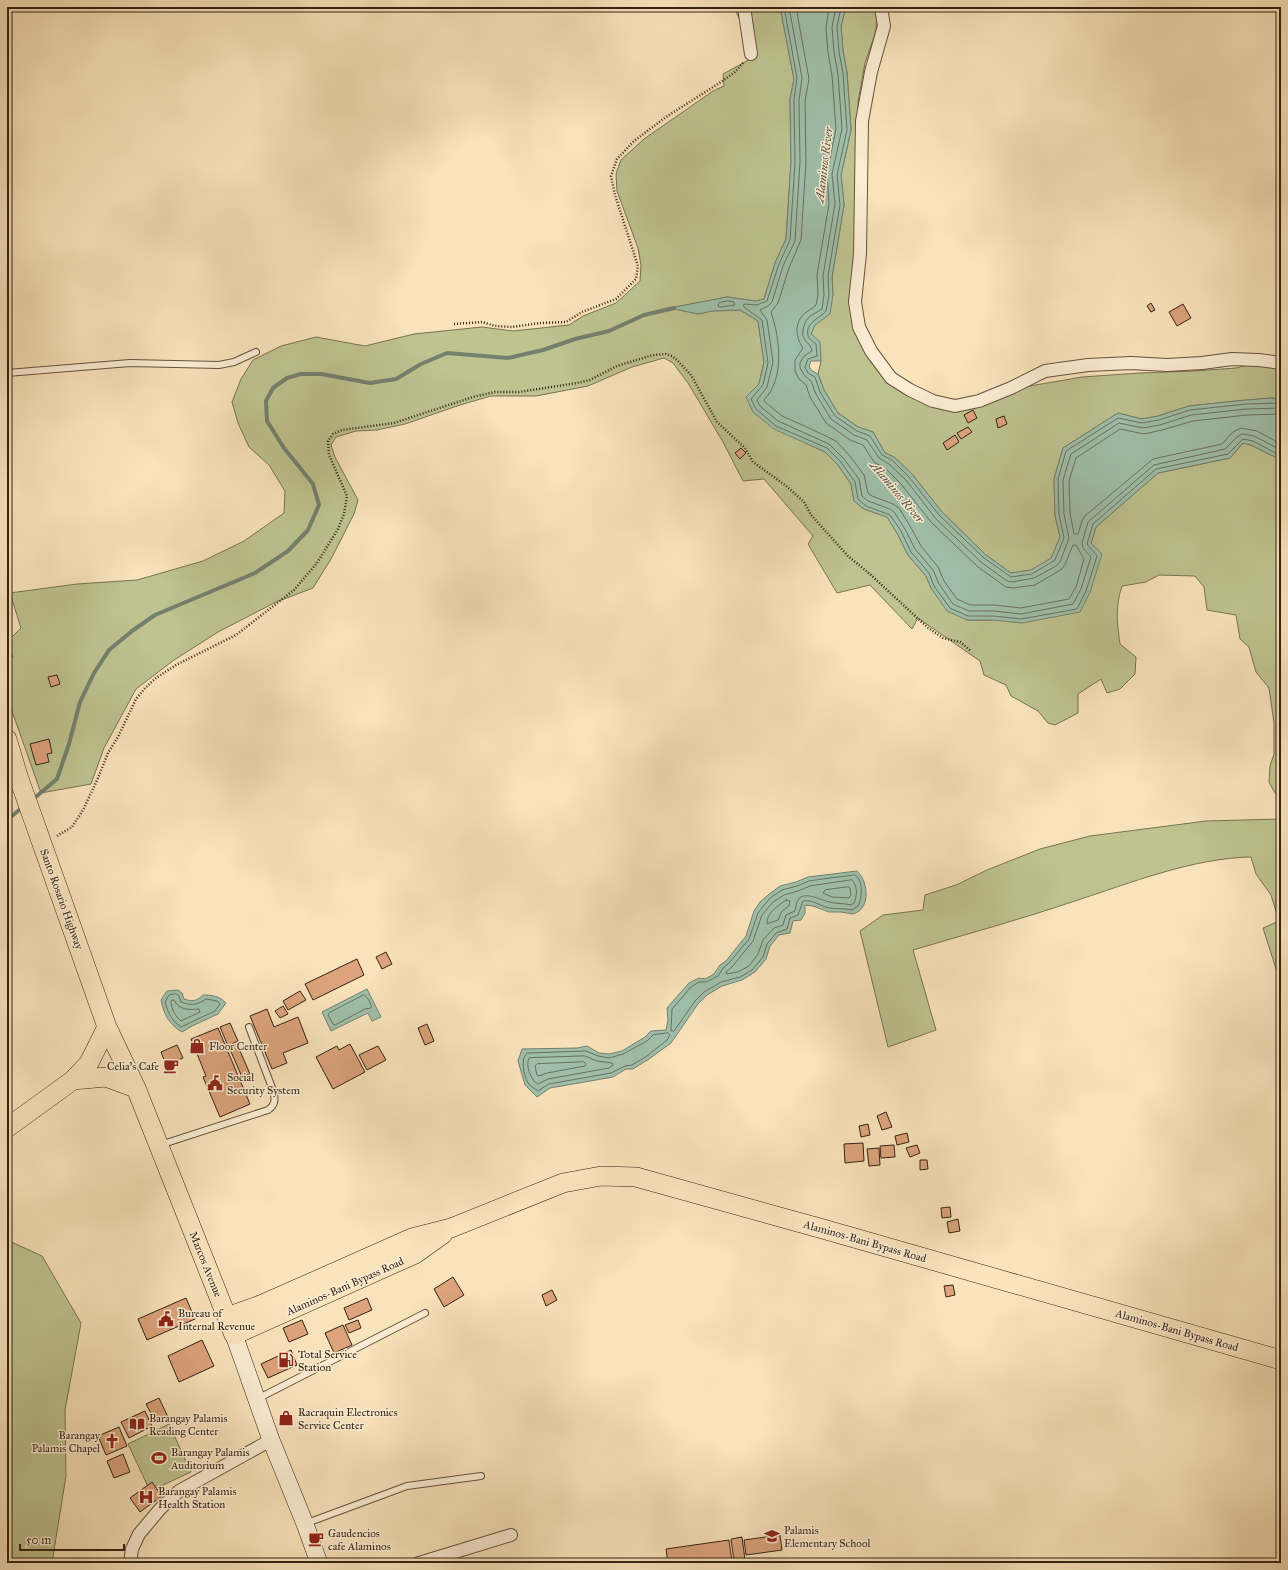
<svg xmlns="http://www.w3.org/2000/svg" width="1288" height="1570" font-family="'IM FELL Great Primer',serif">
<style>
.green{fill:#bec390;stroke:#787252}
.water{fill:#9fbfaa;stroke:#74806e}
.lines{fill:none;stroke-linecap:round;stroke-linejoin:round}
.shore{stroke:#69705e;stroke-width:1}
.stream{stroke:#74806e;stroke-width:4}
.building{fill:#dca37c;stroke:#332213}
.service-casing{stroke:#64523d;stroke-width:8}
.minor-casing{stroke:#64523d;stroke-width:14}
.secondary-casing{stroke:#332213;stroke-width:18}
.primary-casing{stroke:#332213;stroke-width:20}
.path{stroke:#332213;stroke-width:2.5;stroke-dasharray:1 2;stroke-linecap:butt}
.service{stroke:#fbedd3;stroke-width:6}
.minor{stroke:#fbedd3;stroke-width:12}
.secondary{stroke:#fbedd3;stroke-width:17}
.primary{stroke:#f9e3bb;stroke-width:19}
.labels{text-anchor:middle;stroke-width:3;stroke-linejoin:round;paint-order:stroke}
.street-label{font-size:11px;fill:#332213;stroke:#fbedd3}
.poi-label{font-size:11px;fill:#332213;stroke:#fbedd3;text-anchor:start}
.water-label{font-size:12px;font-style:italic;fill:#535140;stroke:#fbedd3}
</style>
<rect width="100%" height="100%" fill="#f9e3bb"/>
<filter id="stains"><feTurbulence type="fractalNoise" baseFrequency=".005" numOctaves="4"/><feColorMatrix values="0 0 0 0 .2 0 0 0 0 .09 0 0 0 0 .02 0 0 0 .5 -.17"/></filter>
<radialGradient id="worn" r=".72"><stop offset=".6" stop-color="#630" stop-opacity="0"/><stop offset="1" stop-color="#630" stop-opacity=".3"/></radialGradient>
<path class="green" d="M 734,7 L 780,7 L 794,79 L 790,99 L 791,162 L 786,239 L 775,263 L 764,299 L 756,301 L 727,297 L 671,308 L 698,314 L 712,311 L 740,310 L 758,321 L 764,362 L 759,384 L 746,397 L 801,440 L 825,452 L 838,465 L 851,484 L 854,501 L 864,509 L 887,517 L 897,533 L 908,555 L 926,576 L 931,588 L 967,620 L 993,620 L 1091,543 L 1096,527 L 1158,473 L 1230,458 L 1243,443 L 1251,445 L 1281,460 L 1281,800 L 1275,793 L 1269,782 L 1270,766 L 1274,754 L 1274,723 L 1269,688 L 1256,672 L 1249,647 L 1240,639 L 1236,615 L 1207,610 L 1204,587 L 1195,576 L 1159,575 L 1146,582 L 1122,586 C 1115,607 1117,623 1120,644 L 1136,657 L 1135,674 L 1120,689 L 1107,693 L 1101,679 L 1078,694 L 1078,713 L 1055,725 L 1048,723 L 1038,711 L 1011,696 L 1006,685 L 984,675 L 980,661 L 918,618 L 912,629 L 870,585 L 837,593 L 808,544 L 813,536 L 764,479 L 743,481 L 723,442 L 688,383 L 673,363 L 664,358 L 632,367 L 588,386 L 536,396 L 491,396 L 460,405 L 405,424 L 377,430 L 356,431 L 336,437 L 331,445 L 335,457 L 358,500 L 354,514 L 331,559 L 313,588 L 276,602 L 218,632 L 174,660 L 136,689 L 104,748 L 91,784 L 41,793 L 7,697 L 7,659 L 13,657 L 7,642 L 21,628 L 10,593 L 77,584 L 137,580 L 203,561 L 244,541 L 284,513 L 285,491 L 269,465 L 249,447 L 238,423 L 232,402 L 241,379 L 253,360 L 281,346 L 316,337 L 365,346 L 414,334 L 482,327 L 513,331 L 569,325 L 583,316 L 616,303 L 640,281 L 641,265 L 638,248 L 617,191 L 616,174 L 621,160 L 644,139 L 713,91 L 724,86 L 723,74 L 756,56 Z
M 843,7 L 877,7 L 876,31 L 865,63 L 858,102 L 854,273 L 851,314 L 887,378 L 956,409 L 1024,387 L 1082,377 L 1140,373 L 1194,371 L 1236,368 L 1277,358 L 1281,358 L 1281,400 L 1272,398 L 1246,400 L 1189,406 L 1158,416 L 1142,419 L 1118,413 L 1063,448 L 1054,479 L 1055,515 L 1060,537 L 1051,559 L 1031,570 L 1011,573 L 986,555 L 942,512 L 912,474 L 894,457 L 885,453 L 873,432 L 858,427 L 838,413 L 824,390 L 818,374 L 821,361 L 811,335 L 814,325 L 833,295 L 832,277 L 844,205 L 841,175 L 851,130 L 847,73 L 843,51 L 841,26 L 845,11 Z
M 1281,819 L 1281,979 L 1277,972 L 1263,928 L 1279,921 L 1271,895 L 1256,874 L 1251,857 C 1193,858 1130,883 1075,901 C 1022,919 967,934 913,950 L 936,1030 L 888,1047 L 860,931 L 883,915 L 923,910 L 925,895 L 956,885 L 987,870 L 1040,849 L 1090,836 L 1206,821 Z
M 7,1240 L 42,1256 L 81,1323 L 65,1410 L 66,1476 L 52,1563 L 7,1563 Z
M 169,1424 L 191,1472 L 150,1491 L 128,1444 Z"/>
<path class="water" d="M 780,7 L 843,7 L 845,11 L 841,26 L 843,51 L 847,73 L 851,130 L 841,175 L 844,205 L 832,277 L 833,295 L 830,314 L 815,325 L 811,334 L 820,342 L 821,361 L 811,361 L 809,366 L 811,370 L 818,374 L 824,390 L 838,413 L 858,427 L 873,432 L 885,453 L 894,457 L 912,474 L 942,512 L 986,555 L 1011,573 L 1031,570 L 1051,558 L 1060,537 L 1055,515 L 1054,479 L 1063,448 L 1118,413 L 1142,419 L 1158,416 L 1189,406 L 1246,400 L 1272,398 L 1281,400 L 1281,460 L 1251,445 L 1243,443 L 1230,458 L 1158,473 L 1096,527 L 1091,543 L 1102,554 L 1090,592 L 1080,612 L 1022,623 L 993,620 L 967,620 L 947,611 L 931,588 L 926,576 L 908,555 L 897,533 L 887,517 L 864,509 L 854,501 L 851,484 L 838,465 L 825,452 L 774,429 L 753,412 L 746,397 L 759,384 L 764,362 L 758,321 L 740,310 L 712,311 L 698,314 L 670,308 L 727,297 L 756,301 L 764,299 L 775,263 L 786,239 L 791,162 L 790,99 L 794,79 Z
M 857,871 C 866,879 870,899 861,909 C 860,911 856,913 853,914 L 841,912 L 829,912 L 813,906 L 805,905 L 805,913 L 801,920 L 793,921 L 790,933 L 779,935 L 770,946 L 766,959 L 755,972 L 742,980 L 722,986 L 707,995 L 698,1004 L 671,1043 L 649,1059 L 633,1069 L 626,1069 L 613,1077 L 550,1088 L 537,1097 L 525,1085 L 518,1061 L 522,1049 L 577,1048 L 587,1046 L 599,1053 L 609,1054 L 622,1051 L 645,1037 L 651,1031 L 666,1030 L 668,1020 L 667,1008 L 689,983 L 699,978 L 705,979 L 714,974 L 720,965 L 726,961 L 746,936 L 754,911 L 760,902 L 768,895 L 780,886 L 796,882 L 808,877 Z
M 367,989 L 381,1017 L 372,1021 L 368,1013 L 331,1031 L 322,1012 Z
M 178,990 L 182,993 L 184,999 C 192,1002 197,1001 203,995 C 213,995 219,996 226,1003 L 218,1014 L 192,1026 L 182,1032 C 169,1024 164,1015 161,1000 L 167,991 Z"/>
<g class="lines">
<path class="shore" d="M 784,7 L 797,78 L 794,100 L 795,162 L 790,240 L 779,264 L 767,301 L 757,305 L 745,304 L 743,305 L 744,307 L 762,320 L 768,363 L 763,385 L 751,399 L 756,409 L 776,426 L 827,448 L 841,462 L 855,482 L 858,499 L 866,506 L 890,515 L 901,531 L 911,552 L 929,573 L 934,586 L 950,608 L 968,616 L 993,616 L 1021,619 L 1077,609 L 1086,591 L 1097,556 L 1087,544 L 1093,524 L 1156,469 L 1228,454 L 1243,439 L 1253,441 L 1281,456
M 789,7 L 802,78 L 799,100 L 800,162 L 795,241 L 783,266 L 772,302 L 768,306 L 760,310 L 767,320 L 773,362 L 767,387 L 757,400 L 760,406 L 778,421 L 829,444 L 844,459 L 859,479 L 862,496 L 868,501 L 890,509 L 894,512 L 905,529 L 915,549 L 933,570 L 939,584 L 953,604 L 969,611 L 994,611 L 1021,614 L 1073,604 L 1081,589 L 1091,557 L 1083,548 L 1082,543 L 1088,522 L 1154,465 L 1225,449 L 1237,437 L 1242,434 L 1254,436 L 1281,450
M 796,7 L 809,79 L 805,101 L 806,162 L 801,240 L 789,268 L 778,303 L 771,312 C 780,339 785,378 764,400 L 765,402 L 782,416 L 807,427 L 836,441 L 850,456 L 864,475 L 868,493 L 872,496 L 893,504 L 899,508 L 910,526 L 921,546 L 938,567 L 944,581 L 957,599 L 970,605 L 994,605 L 1021,608 L 1069,599 L 1076,587 L 1084,559 L 1076,545 L 1073,545 L 1065,564 L 1062,569 L 1035,585 L 1013,588 L 1006,587 L 978,567 L 931,522 L 901,484 L 886,469 L 874,462 L 863,445 L 850,440 L 826,423 L 810,397 L 806,385 L 799,379 L 795,371 L 795,360 L 803,348 C 796,338 794,325 803,315 C 807,311 812,309 816,305 L 818,295 L 817,275 L 829,204 L 827,173 L 836,129 L 832,75 L 828,53 L 826,28 L 829,7
M 835,7 L 835,12 L 832,27 L 834,52 L 838,74 L 842,129 L 832,174 L 835,204 L 823,276 L 824,295 L 822,309 C 818,312 812,314 808,318 C 804,323 800,335 805,340 C 808,344 811,345 812,351 L 804,356 L 800,363 L 800,368 L 805,376 L 811,381 L 816,394 L 831,419 L 854,435 L 867,440 L 879,458 L 889,464 L 906,480 L 936,519 L 981,562 L 1007,581 L 1012,582 L 1034,578 L 1056,566 L 1060,562 L 1069,538 L 1064,514 L 1063,480 L 1071,454 L 1119,423 L 1143,428 L 1160,425 L 1191,415 L 1246,409 L 1281,408
M 840,7 L 840,12 L 837,27 L 839,52 L 843,73 L 847,130 L 837,175 L 840,205 L 828,276 L 829,295 L 826,311 C 820,318 805,323 808,335 C 808,339 814,342 816,344 L 817,356 L 808,359 L 805,367 L 808,373 L 815,377 L 820,392 L 835,416 L 857,431 L 870,436 L 882,455 L 892,460 L 909,477 L 939,515 L 984,558 L 1011,577 L 1032,574 L 1055,560 L 1064,538 L 1059,514 L 1058,479 L 1066,451 L 1118,418 L 1142,423 L 1159,420 L 1190,410 L 1246,404 L 1281,403
M 728,301 L 734,302 L 735,305 L 720,307 L 718,306 L 719,303 Z
M 1281,414 L 1247,415 L 1193,421 L 1162,430 L 1144,434 L 1120,429 L 1076,458 L 1069,481 L 1070,513 L 1074,534 L 1078,534 L 1082,521 L 1085,516 L 1153,459 L 1222,444 L 1233,432 L 1241,428 L 1257,431 L 1281,444
M 855,875 C 864,881 862,898 858,906 L 852,910 C 844,908 836,909 829,908 C 820,906 812,899 803,901 L 798,915 L 790,918 L 787,929 L 776,933 L 767,944 L 763,957 L 752,970 L 740,977 L 721,982 L 704,992 L 695,1001 L 674,1031 L 671,1031 L 672,1009 L 691,987 L 699,982 L 706,982 L 718,976 L 723,968 L 729,963 L 749,939 L 758,913 L 770,898 L 782,890 L 797,886 L 809,881 Z
M 852,880 C 858,886 857,896 854,903 L 851,905 C 844,903 836,904 829,902 C 820,900 802,889 797,902 C 796,904 796,908 795,911 L 786,915 L 783,925 L 774,928 L 763,940 L 758,954 L 749,966 L 738,972 L 726,974 L 727,971 L 732,967 L 753,941 L 762,915 L 773,902 L 784,895 L 798,891 L 810,886 Z
M 848,887 L 850,888 L 851,895 L 849,898 L 832,897 L 823,893 L 825,890 Z
M 786,900 L 790,901 L 789,906 L 782,911 L 778,920 L 767,924 C 766,913 778,906 786,900 Z
M 176,994 L 179,996 L 181,1002 C 191,1006 197,1005 206,999 L 217,1001 L 220,1004 L 215,1011 L 181,1027 C 172,1021 168,1013 165,1002 L 169,995 Z
M 364,995 C 368,997 372,1005 371,1008 L 365,1009 L 335,1025 L 333,1024 L 328,1015 L 329,1013 Z
M 172,1000 L 174,1000 C 179,1010 189,1010 199,1009 L 200,1012 L 181,1021 C 175,1016 172,1010 171,1002 Z
M 668,1033 L 670,1035 L 667,1040 L 647,1056 L 632,1065 L 625,1066 L 611,1073 L 549,1084 L 538,1091 C 535,1089 530,1086 528,1083 C 524,1075 520,1059 527,1053 L 586,1051 L 598,1056 L 609,1058 L 623,1054 L 647,1041 L 653,1035 Z
M 585,1056 L 597,1061 L 612,1063 L 613,1065 L 609,1068 L 548,1079 L 538,1084 C 531,1081 525,1065 529,1058 Z
M 584,1062 L 586,1064 L 585,1066 L 547,1073 L 539,1076 L 537,1075 L 535,1066 L 537,1064 Z"/>
<path class="stream" d="M 32,800 L 57,779 L 69,744 L 80,702 L 94,673 L 109,650 L 132,631 L 155,615 L 255,573 L 288,551 L 308,530 L 319,505 L 313,484 L 284,448 L 267,421 L 266,401 L 273,388 L 287,378 L 301,374 L 321,374 L 370,383 L 396,379 L 421,364 L 447,353 L 508,358 L 543,350 L 575,339 L 609,331 L 644,315 L 674,308
M 7,820 L 24,806"/>
</g>
<path class="building" d="M 1151,303 L 1155,310 L 1151,312 L 1147,306 Z
M 1183,304 L 1191,318 L 1177,326 L 1169,312 Z
M 973,410 L 977,418 L 968,423 L 964,415 Z
M 1004,416 L 1007,424 L 998,428 L 996,419 Z
M 968,427 L 972,432 L 961,439 L 957,433 Z
M 955,435 L 959,442 L 947,450 L 943,443 Z
M 741,448 L 746,453 L 740,459 L 735,453 Z
M 57,675 L 60,684 L 51,687 L 48,677 Z
M 49,739 L 52,753 L 47,754 L 49,762 L 36,765 L 30,744 Z
M 386,952 L 392,964 L 382,969 L 376,957 Z
M 357,959 L 364,975 L 313,1000 L 305,984 Z
M 300,991 L 306,1000 L 288,1010 L 283,1001 Z
M 283,1006 L 288,1014 L 280,1018 L 275,1011 Z
M 267,1009 L 274,1027 L 298,1017 L 308,1043 L 283,1053 L 287,1063 L 272,1069 L 250,1016 Z
M 230,1023 L 238,1041 L 228,1046 L 220,1027 Z
M 427,1024 L 434,1041 L 425,1045 L 418,1028 Z
M 218,1028 L 250,1104 L 220,1117 L 203,1077 L 206,1076 L 191,1039 Z
M 237,1044 L 250,1074 L 242,1077 L 229,1047 Z
M 350,1044 L 365,1072 L 333,1089 L 316,1057 L 337,1046 L 339,1050 Z
M 177,1045 L 183,1058 L 166,1065 L 161,1052 Z
M 378,1046 L 386,1060 L 367,1070 L 359,1055 Z
M 886,1112 L 892,1127 L 882,1130 L 877,1116 Z
M 868,1124 L 870,1135 L 861,1137 L 859,1126 Z
M 907,1133 L 909,1142 L 897,1145 L 895,1136 Z
M 863,1143 L 864,1161 L 845,1163 L 844,1144 Z
M 894,1145 L 895,1157 L 881,1158 L 880,1146 Z
M 917,1145 L 920,1153 L 910,1157 L 906,1148 Z
M 879,1148 L 880,1165 L 869,1166 L 867,1149 Z
M 920,1160 L 927,1160 L 928,1169 L 920,1170 Z
M 950,1207 L 951,1217 L 942,1218 L 941,1208 Z
M 958,1219 L 960,1231 L 949,1233 L 947,1222 Z
M 453,1277 L 464,1295 L 444,1307 L 434,1289 Z
M 953,1285 L 955,1295 L 946,1297 L 944,1286 Z
M 552,1290 L 557,1300 L 546,1306 L 542,1295 Z
M 186,1298 L 195,1319 L 147,1340 L 138,1319 Z
M 367,1298 L 372,1310 L 349,1320 L 344,1308 Z
M 302,1320 L 308,1334 L 289,1342 L 283,1328 Z
M 358,1320 L 361,1328 L 349,1333 L 345,1325 Z
M 343,1325 L 352,1345 L 334,1353 L 325,1333 Z
M 202,1340 L 214,1366 L 179,1382 L 168,1356 Z
M 291,1350 L 297,1365 L 268,1378 L 261,1364 Z
M 159,1398 L 168,1417 L 156,1423 L 146,1404 Z
M 145,1411 L 152,1426 L 129,1438 L 121,1422 Z
M 119,1427 L 127,1446 L 106,1455 L 98,1436 Z
M 123,1454 L 130,1472 L 114,1478 L 107,1461 Z
M 152,1482 L 162,1496 L 140,1512 L 130,1498 Z
M 780,1535 L 782,1550 L 746,1555 L 744,1540 Z
M 742,1537 L 745,1560 L 734,1561 L 731,1539 Z
M 729,1540 L 732,1562 L 668,1563 L 666,1549 Z"/>
<g class="lines">
<g class="service-casing">
<path id="service" d="M 7,373 L 130,363 L 219,365 L 234,362 L 256,352
M 160,1145 L 268,1110 C 275,1105 275,1101 274,1093 L 249,1027
M 257,1399 L 425,1313
M 307,1523 L 407,1486 L 481,1476"/>
</g>
<g class="minor-casing">
<path id="minor" d="M 744,7 L 751,54
M 881,7 L 884,26 L 871,72 L 862,121 L 860,254 L 855,302 L 859,327 L 871,351 L 891,378 L 910,390 L 933,401 L 955,406 L 979,401 L 1011,388 L 1045,371 L 1088,365 L 1131,363 L 1167,365 L 1202,363 L 1232,359 L 1259,360 L 1281,363
M 130,1563 L 132,1549 L 139,1534 L 160,1509 L 179,1491 L 271,1440
M 419,1563 L 511,1535"/>
</g>
<g class="secondary-casing">
<path id="secondary" d="M 234,1335 L 271,1440 L 305,1524 L 319,1563"/>
</g>
<g class="primary-casing">
<path id="primary" d="M 7,739 L 18,776 L 107,1027 L 136,1088 L 234,1335 L 415,1254 L 443,1234
M 73,1080 L 106,1077 L 136,1088
M 7,1128 L 73,1080 L 89,1063 L 107,1027
M 227,1317 L 263,1304 L 412,1238 L 451,1228 L 563,1183 L 601,1176 L 636,1177 L 823,1229 L 1281,1360"/>
</g>
<path class="path" d="M 454,324 L 482,322 L 495,326 L 512,327 L 540,323 L 566,322 L 582,312 L 616,299 L 636,279 L 638,266 L 615,195 L 611,176 L 617,159 L 634,141 L 666,117 L 721,82 L 735,72 L 743,63
M 57,836 L 72,827 L 83,810 L 98,778 L 108,753 L 118,737 L 136,699 L 145,688 L 156,678 L 176,665 L 236,635 L 294,590 L 317,563 L 338,529 L 344,514 L 347,496 L 329,455 L 328,441 L 333,434 L 342,430 L 394,423 L 473,397 L 495,392 L 519,392 L 577,383 L 590,380 L 617,366 L 653,355 L 666,354 L 672,356 L 678,361 L 691,375 L 717,422 L 745,448 L 753,462 L 785,485 L 804,502 L 811,515 L 848,556 L 871,575 L 927,627 L 943,638 L 960,642 L 971,651"/>
<use href="#service" class="service"/>
<use href="#minor" class="minor"/>
<use href="#secondary" class="secondary"/>
<use href="#primary" class="primary"/>
</g>
<defs>
<g id="shop-bare" transform="scale(1.2)"><path d="M-5-2.5h2.3a2.7 3.5 0 0 1 5.4 0H5L5.5 6h-11ZM-1.5-2.5h3a1.5 2.3 0 0 0-3 0Z" fill="#8f2418" stroke="#fbedd3" stroke-width="2.5" paint-order="stroke"/></g>
<g id="cafe-bare" transform="scale(1.2)"><path d="M-5.5-4.5H6V0H3Q3 3.5 0 3.5H-2.5Q-5.5 3.5-5.5 0ZM3-3.2v2h1.7v-2ZM-6 4.5H4V6H-6Z" fill="#8f2418" stroke="#fbedd3" stroke-width="2.5" paint-order="stroke"/></g>
<g id="civic-bare" transform="scale(1.2)"><path d="M-.6-6.5H3V-4.5H.6V-3L4-1V1h2V6H-6V1h2V-1L-.6-3ZM-1.2 2.5V6h2.4V2.5Z" fill="#8f2418" stroke="#fbedd3" stroke-width="2.5" paint-order="stroke"/></g>
<g id="fuel-bare" transform="scale(1.2)"><path d="M-5.5-6h7V0h2V4h1.3V-2.5L3-4.5l.8-.8L6-3V5H2.5V1h-1V6h-7ZM-4.2-4.7v3.2H.2V-4.7Z" fill="#8f2418" stroke="#fbedd3" stroke-width="2.5" paint-order="stroke"/></g>
<g id="library-bare" transform="scale(1.2)"><path d="M-6-4Q-3-5.5-.7-3.5V5Q-3 3-6 4ZM6-4Q3-5.5 .7-3.5V5Q3 3 6 4Z" fill="#8f2418" stroke="#fbedd3" stroke-width="2.5" paint-order="stroke"/></g>
<g id="church-bare" transform="scale(1.2)"><path d="M-1.2-6h2.4v3.5h3.3v2.4h-3.3V6h-2.4V-.1h-3.3v-2.4h3.3Z" fill="#8f2418" stroke="#fbedd3" stroke-width="2.5" paint-order="stroke"/></g>
<g id="stadium-bare" transform="scale(1.2)"><path d="M0-5a6.5 5 0 1 0 0 10a6.5 5 0 1 0 0-10ZM-3.5-1.8h7v3.6h-7Z" fill="#8f2418" stroke="#fbedd3" stroke-width="2.5" paint-order="stroke"/></g>
<g id="hospital-bare" transform="scale(1.2)"><path d="M-5-5h3v3.5h4V-5h3V5h-3V1.5h-4V5h-3Z" fill="#8f2418" stroke="#fbedd3" stroke-width="2.5" paint-order="stroke"/></g>
<g id="school-bare" transform="scale(1.2)"><path d="M0-5L7-2L0 1L-7-2ZM-4 1L0 2.5L4 1V4Q0 6-4 4Z" fill="#8f2418" stroke="#fbedd3" stroke-width="2.5" paint-order="stroke"/></g>
</defs>
<g fill-rule="evenodd">
<use href="#shop-bare" x="197" y="1046"/>
<use href="#cafe-bare" x="171" y="1066"/>
<use href="#civic-bare" x="215" y="1083"/>
<use href="#civic-bare" x="166" y="1319"/>
<use href="#fuel-bare" x="286" y="1360"/>
<use href="#shop-bare" x="286" y="1418"/>
<use href="#library-bare" x="137" y="1424"/>
<use href="#church-bare" x="112" y="1441"/>
<use href="#stadium-bare" x="159" y="1458"/>
<use href="#hospital-bare" x="146" y="1497"/>
<use href="#school-bare" x="772" y="1536"/>
<use href="#cafe-bare" x="316" y="1539"/>
</g>
<g class="labels">
<g class="street-label">
<text transform="translate(62 899) rotate(70)" y="4">Santo Rosario Highway</text>
<text transform="translate(865 1241) rotate(16)" y="4">Alaminos-Bani Bypass Road</text>
<text transform="translate(206 1264) rotate(68)" y="4">Marcos Avenue</text>
<text transform="translate(345 1286) rotate(-24)" y="4">Alaminos-Bani Bypass Road</text>
<text transform="translate(1177 1330) rotate(16)" y="4">Alaminos-Bani Bypass Road</text>
</g>
<g class="poi-label">
<text x="209" y="1050">Floor Center</text>
<text x="159" y="1070" text-anchor="end">Celia's Cafe</text>
<text x="227" y="1081">Social<tspan x="227" dy="13">Security System</tspan></text>
<text x="178" y="1317">Bureau of<tspan x="178" dy="13">Internal Revenue</tspan></text>
<text x="298" y="1358">Total Service<tspan x="298" dy="13">Station</tspan></text>
<text x="298" y="1416">Racraquin Electronics<tspan x="298" dy="13">Service Center</tspan></text>
<text x="149" y="1422">Barangay Palamis<tspan x="149" dy="13">Reading Center</tspan></text>
<text x="100" y="1439" text-anchor="end">Barangay<tspan x="100" dy="13">Palamis Chapel</tspan></text>
<text x="171" y="1456">Barangay Palamis<tspan x="171" dy="13">Auditorium</tspan></text>
<text x="158" y="1495">Barangay Palamis<tspan x="158" dy="13">Health Station</tspan></text>
<text x="784" y="1534">Palamis<tspan x="784" dy="13">Elementary School</tspan></text>
<text x="328" y="1537">Gaudencios<tspan x="328" dy="13">cafe Alaminos</tspan></text>
</g>
<g class="water-label">
<text transform="translate(824 165) rotate(-83)" y="4">Alaminos River</text>
<text transform="translate(897 492) rotate(50)" y="4">Alaminos River</text>
</g>
</g>
<rect width="1288" height="1570" fill="none" stroke="#f9e3bb" stroke-width="24"/>
<rect x="8" y="8" width="1272" height="1554" fill="none" stroke="#332213" stroke-width="2"/>
<rect x="12" y="12" width="1264" height="1546" fill="none" stroke="#332213"/>
<path d="M20 1544v6h104v-6" fill="none" stroke="#332213" stroke-width="2"/>
<text x="26" y="1544" font-size="12" fill="#332213" stroke="#fbedd3" stroke-width="3" paint-order="stroke">50 m</text>
<rect width="100%" height="100%" filter="url(#stains)"/>
<rect width="100%" height="100%" fill="url(#worn)"/>
</svg>
